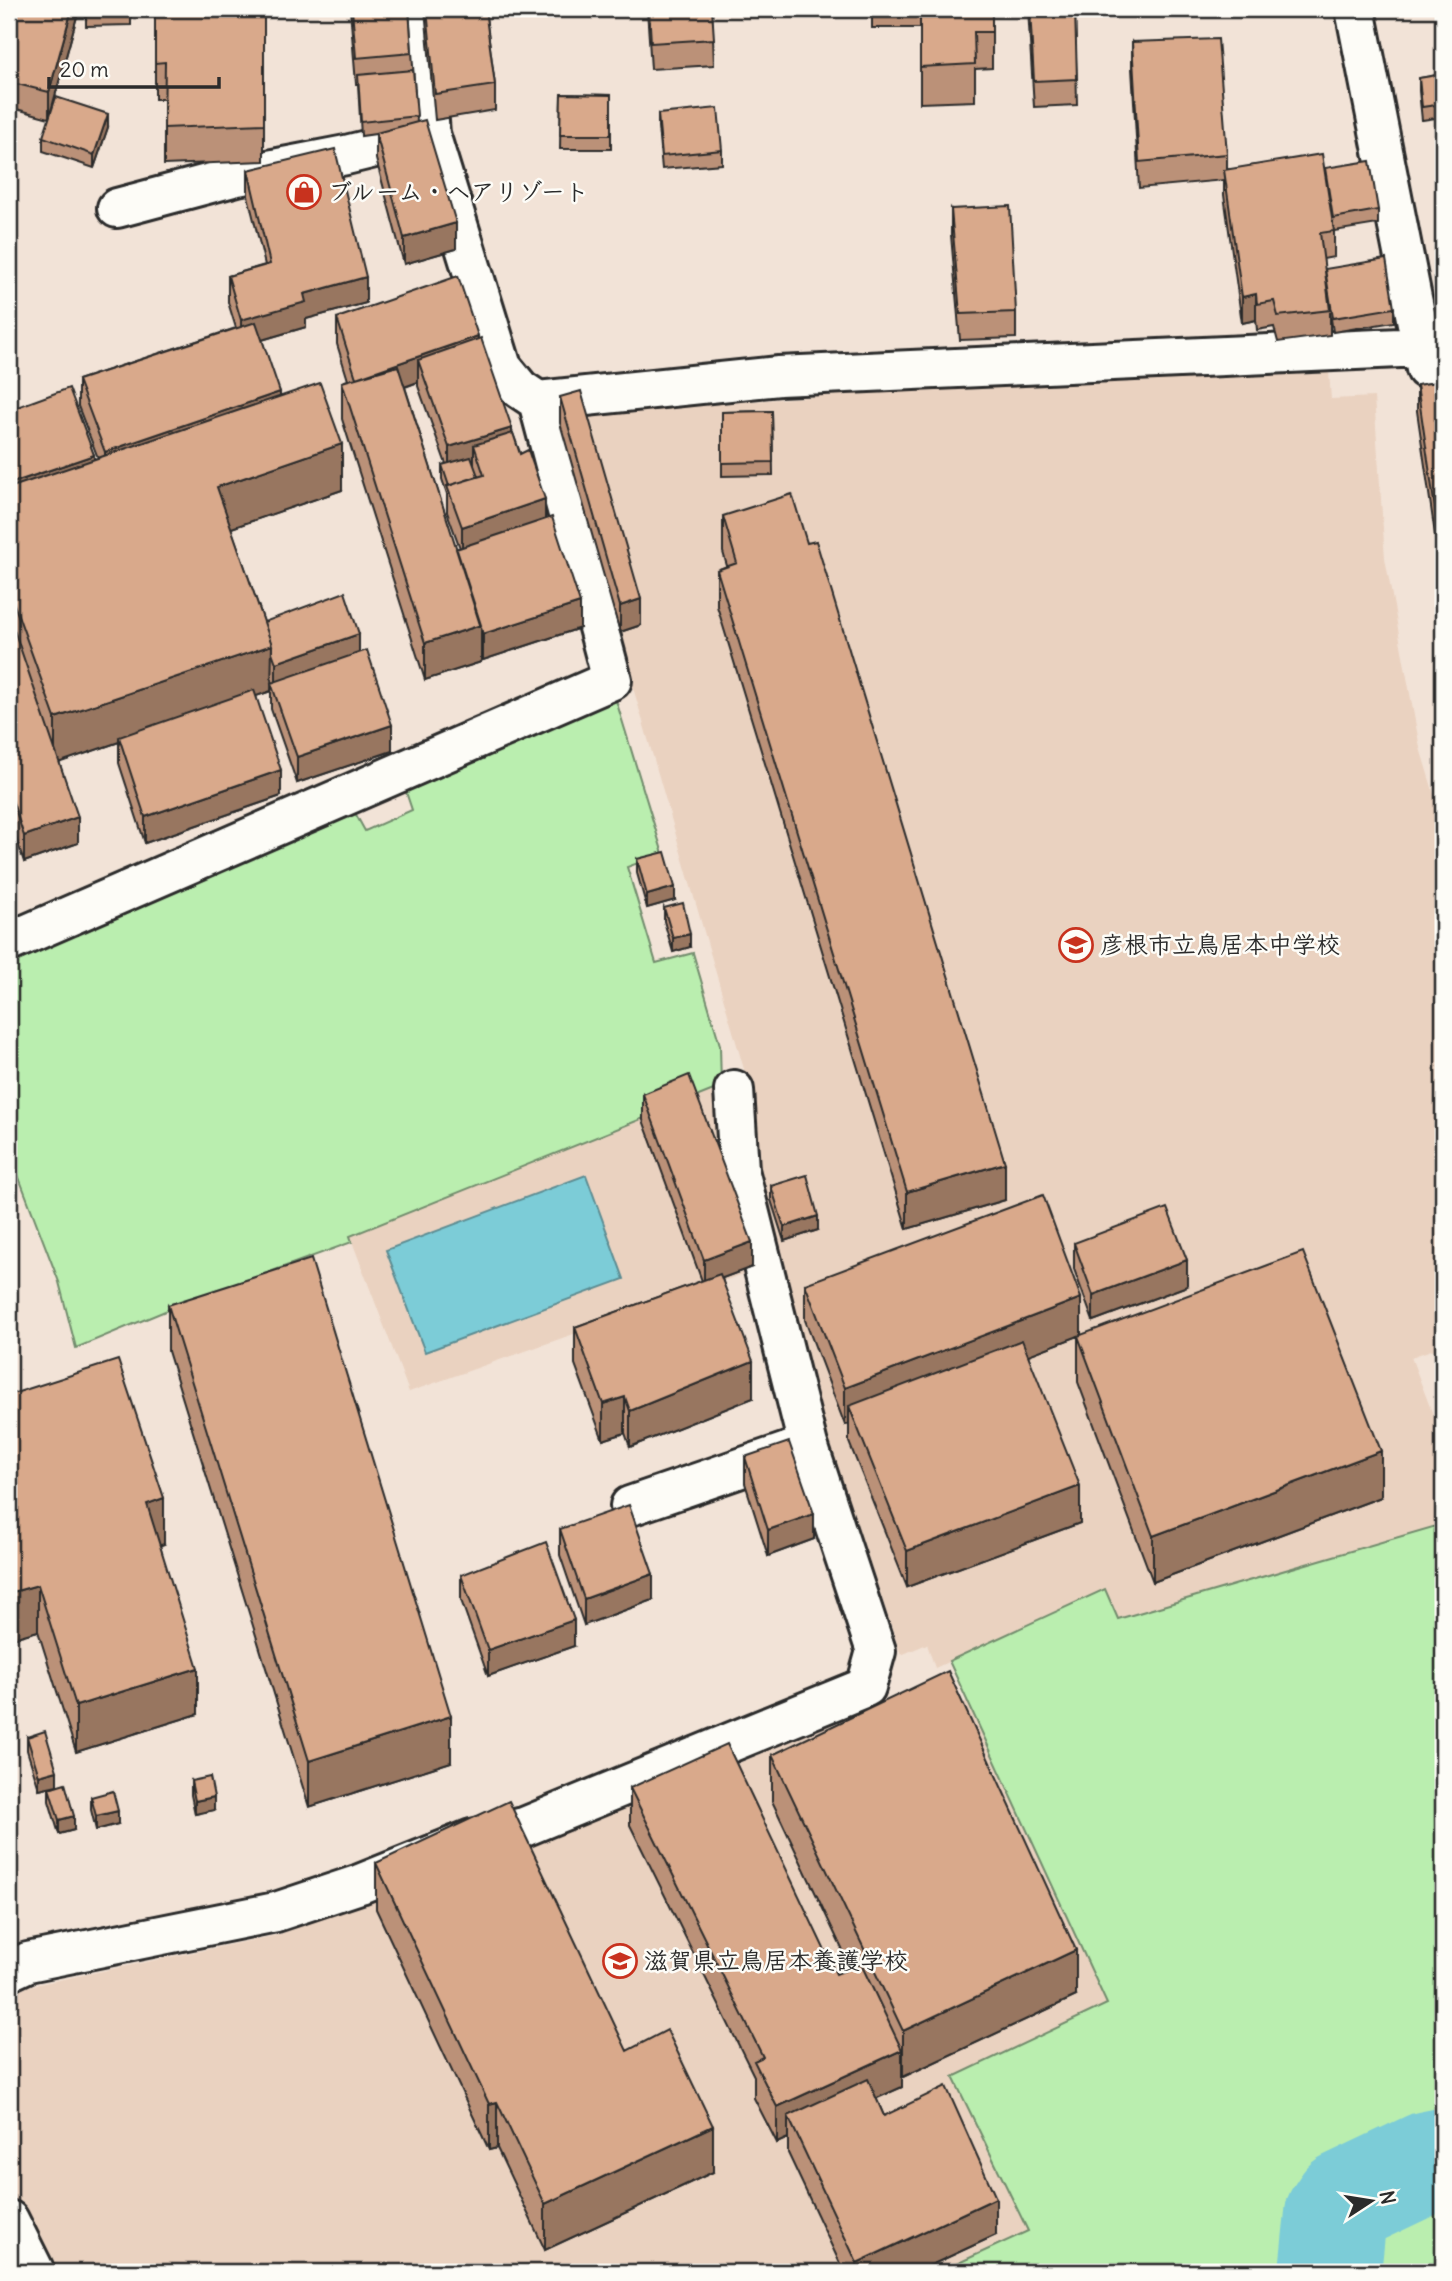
<svg xmlns="http://www.w3.org/2000/svg" width="1452" height="2281" font-family="Delius,'Klee One',sans-serif">
<style>
.built{fill:#ead2c0}
.green{fill:#baeeaf;stroke:#728c6d;stroke-width:2}
.water{fill:#7cccd7;stroke:#5c8c92;stroke-width:2}
.lines{fill:none;stroke-linecap:round;stroke-linejoin:round}
.river{stroke:#7cccd7;stroke-width:102}
.street-casing{stroke:#2b2b2b;stroke-width:44}
.street{stroke:#fdfcf7;stroke-width:38}
.wall{fill:#bb9178;stroke:#2b2b2b;stroke-width:2;fill-rule:evenodd}
.shaded-wall{fill:#987661;stroke:#2b2b2b;stroke-width:2}
.building{fill:#d9a98b;stroke:#2b2b2b;stroke-width:2}
.labels{text-anchor:middle;stroke-width:5;stroke-linejoin:round;paint-order:stroke}
.poi-label{font-size:24px;font-weight:bold;fill:#2b2b2b;stroke:#fdfcf7;text-anchor:start}
</style>
<rect width="100%" height="100%" fill="#f2e3d7"/>
<filter id="ink" filterUnits="userSpaceOnUse"><feTurbulence type="fractalNoise" baseFrequency=".0143" numOctaves="2"/><feDisplacementMap in="SourceGraphic" scale="14" xChannelSelector="R" yChannelSelector="G"/><feConvolveMatrix kernelMatrix="1 2 1 2 8 2 1 2 1" color-interpolation-filters="sRGB"/></filter>
<g filter="url(#ink)">
<path class="built" d="M 1328,358 L 1331,399 L 1374,397 L 1385,558 L 1420,748 L 1443,824 L 1443,1346 L 1411,1357 L 1443,1441 L 1443,1524 L 1118,1620 L 1104,1589 L 935,1668 L 927,1644 L 901,1655 L 805,1370 L 778,1262 L 409,1392 L 350,1236 L 746,1076 L 554,416 Z
M 937,1678 L 951,1708 L 967,1701 L 1107,2004 L 954,2077 L 1028,2231 L 939,2272 L 51,2272 L 9,2188 L 9,1996 L 29,1986 L 278,1935 L 462,1857 L 624,1807 L 700,1774 L 728,1768 Z"/>
<path class="green" d="M 615,697 L 663,854 L 627,867 L 656,963 L 693,953 L 720,1045 L 721,1087 L 350,1236 L 352,1242 L 187,1302 L 76,1348 L 59,1282 L 18,1175 L 9,1178 L 9,961 L 354,811 L 365,831 L 412,810 L 405,789 Z
M 1443,1524 L 1443,2272 L 939,2272 L 1028,2231 L 953,2077 L 1107,2004 L 949,1661 L 1105,1589 L 1118,1619 Z"/>
<path class="water" d="M 586,1175 L 624,1279 L 425,1352 L 386,1250 Z"/>
<g class="lines">
<path class="river" d="M 1330,2272 L 1336,2214 L 1344,2202 L 1428,2162 L 1443,2159"/>
<g class="street-casing">
<path id="street" d="M 420,9 L 430,134 L 502,367 L 520,389 L 538,401
M 1355,9 L 1426,369
M 117,208 L 237,176 L 346,155 L 428,135
M 9,942 L 612,680 L 538,401 L 779,376 L 1422,347
M 630,1506 L 793,1450
M 9,1971 L 28,1962 L 276,1912 L 360,1884 L 472,1839 L 524,1827 L 866,1687 L 876,1651 L 808,1445 L 739,1170 L 734,1090
M 9,2220 L 35,2272"/>
</g>
<use href="#street" class="street"/>
</g>
<path class="wall" d="M 79,9 L 49,118 L 9,107 L 9,49 Z
M 86,9 L 131,9 L 131,25 L 86,26 Z
M 155,9 L 264,9 L 264,161 L 164,165 L 164,99 L 155,99 Z
M 350,9 L 409,9 L 417,122 L 456,249 L 404,264 L 376,159 L 376,134 L 361,136 L 358,84 L 356,84 Z
M 425,9 L 485,9 L 495,85 L 495,110 L 435,120 Z
M 647,9 L 712,9 L 714,65 L 651,69 Z
M 759,9 L 801,9 L 759,11 Z
M 872,9 L 992,9 L 992,68 L 975,69 L 975,101 L 920,103 L 920,28 L 872,28 Z
M 1028,9 L 1075,9 L 1077,105 L 1034,107 Z
M 1144,9 L 1254,9 L 1254,10 L 1144,16 Z
M 1132,42 L 1227,154 L 1227,169 L 1325,174 L 1378,210 L 1378,224 L 1334,231 L 1334,257 L 1323,259 L 1325,276 L 1325,269 L 1394,308 L 1394,322 L 1333,332 L 1330,312 L 1330,335 L 1278,342 L 1274,327 L 1257,330 L 1256,320 L 1242,323 L 1224,195 L 1224,180 L 1139,188 L 1132,68 Z
M 1443,74 L 1443,117 L 1422,120 L 1419,91 L 1419,78 Z
M 561,94 L 611,95 L 611,149 L 560,149 Z
M 658,114 L 722,150 L 722,164 L 662,169 L 658,127 Z
M 108,127 L 94,168 L 43,151 L 43,137 Z
M 248,170 L 366,303 L 306,319 L 306,327 L 262,340 L 280,396 L 342,490 L 231,528 L 264,622 L 359,652 L 392,751 L 297,783 L 271,709 L 271,691 L 256,696 L 281,796 L 145,843 L 119,763 L 119,742 L 59,762 L 78,843 L 24,862 L 9,816 L 9,410 L 94,459 L 98,458 L 78,406 L 78,380 L 236,328 L 228,302 L 228,276 L 265,265 L 248,196 Z
M 951,209 L 1016,312 L 1016,338 L 960,340 L 951,235 Z
M 337,318 L 478,339 L 545,520 L 580,628 L 483,660 L 481,653 L 481,662 L 425,680 L 342,419 L 342,382 L 348,380 L 337,344 ZM 418,382 L 418,386 L 446,464 L 442,465 L 442,479 L 447,494 L 447,512 L 460,548 L 456,549 L 405,387 Z
M 1443,381 L 1443,547 L 1437,548 L 1417,411 L 1417,385 Z
M 560,397 L 641,625 L 620,632 L 560,423 Z
M 772,411 L 773,475 L 722,476 L 722,412 Z
M 723,516 L 1005,1200 L 907,1229 L 717,606 L 717,570 L 727,566 L 723,552 Z
M 637,859 L 675,900 L 647,908 L 637,873 Z
M 664,908 L 690,947 L 673,952 L 664,921 Z
M 643,1094 L 752,1267 L 722,1278 L 753,1398 L 630,1447 L 625,1433 L 603,1440 L 575,1364 L 575,1327 L 702,1281 L 643,1120 Z
M 771,1186 L 818,1230 L 784,1241 L 771,1200 Z
M 1074,1243 L 1187,1286 L 1093,1321 L 1074,1269 Z
M 805,1284 L 1081,1335 L 1381,1497 L 1153,1582 L 1078,1382 L 1078,1336 L 1028,1355 L 1080,1523 L 907,1587 L 849,1442 L 849,1424 L 845,1425 L 805,1320 Z
M 168,1305 L 451,1762 L 309,1807 L 168,1351 Z
M 9,1395 L 164,1544 L 160,1545 L 198,1714 L 76,1752 L 38,1631 L 9,1639 Z
M 745,1457 L 814,1539 L 768,1556 L 745,1483 Z
M 560,1529 L 653,1600 L 584,1625 L 560,1555 Z
M 461,1575 L 574,1646 L 488,1676 L 461,1600 Z
M 27,1737 L 57,1785 L 39,1789 L 27,1750 Z
M 772,1755 L 1076,1996 L 903,2077 L 902,2076 L 902,2087 L 876,2098 L 884,2116 L 996,2235 L 916,2272 L 844,2272 L 788,2153 L 788,2138 L 777,2143 L 754,2098 L 754,2076 L 630,1825 L 630,1788 L 836,1974 L 851,1968 L 772,1801 Z
M 191,1781 L 214,1810 L 195,1814 L 191,1795 Z
M 49,1788 L 74,1830 L 59,1834 L 49,1801 Z
M 91,1797 L 118,1824 L 96,1830 L 91,1810 Z
M 376,1863 L 627,2051 L 713,2172 L 545,2250 L 497,2148 L 489,2150 L 376,1909 Z"/>
<path class="shaded-wall" d="M 72,9 L 79,9 L 49,118 L 49,92 Z
M 108,114 L 108,127 L 94,168 L 94,155 Z
M 456,223 L 456,249 L 404,264 L 404,238 Z
M 366,277 L 366,303 L 306,319 L 306,327 L 241,346 L 241,320 L 304,294 Z
M 1256,294 L 1256,320 L 1242,323 L 1242,297 Z
M 478,336 L 478,362 L 418,360 L 418,382 L 356,404 L 356,378 Z
M 280,392 L 280,418 L 105,478 L 105,452 Z
M 512,428 L 512,453 L 474,445 L 474,465 L 449,473 L 449,447 Z
M 342,444 L 342,490 L 217,533 L 217,487 Z
M 94,455 L 94,481 L 9,510 L 9,484 Z
M 545,499 L 545,525 L 462,553 L 462,527 Z
M 641,599 L 641,625 L 620,632 L 620,606 Z
M 580,603 L 580,628 L 483,660 L 483,634 Z
M 481,625 L 481,662 L 425,680 L 425,643 Z
M 359,634 L 359,660 L 276,689 L 276,663 Z
M 272,645 L 271,691 L 120,742 L 119,737 L 119,742 L 55,764 L 55,718 Z
M 392,725 L 392,751 L 297,783 L 297,757 Z
M 281,770 L 281,796 L 145,843 L 145,817 Z
M 78,817 L 78,843 L 24,862 L 24,836 Z
M 675,887 L 675,900 L 647,908 L 647,895 Z
M 690,934 L 690,947 L 673,952 L 673,938 Z
M 1005,1163 L 1005,1200 L 907,1229 L 907,1192 Z
M 818,1216 L 818,1230 L 784,1241 L 784,1227 Z
M 752,1242 L 752,1267 L 704,1285 L 704,1260 Z
M 1187,1260 L 1187,1286 L 1093,1321 L 1093,1295 Z
M 1081,1298 L 1081,1335 L 855,1421 L 849,1406 L 849,1424 L 845,1425 L 845,1388 Z
M 753,1361 L 753,1398 L 630,1447 L 630,1411 Z
M 625,1397 L 625,1433 L 603,1440 L 603,1404 Z
M 1381,1451 L 1381,1497 L 1153,1582 L 1153,1536 Z
M 1080,1486 L 1080,1523 L 907,1587 L 907,1551 Z
M 164,1498 L 164,1544 L 147,1550 L 147,1504 Z
M 814,1514 L 814,1539 L 768,1556 L 768,1530 Z
M 653,1574 L 653,1600 L 584,1625 L 584,1599 Z
M 38,1585 L 38,1631 L 9,1639 L 9,1593 Z
M 574,1620 L 574,1646 L 488,1676 L 488,1650 Z
M 198,1668 L 198,1714 L 76,1752 L 76,1706 Z
M 451,1716 L 451,1762 L 309,1807 L 309,1761 Z
M 57,1771 L 57,1785 L 39,1789 L 39,1776 Z
M 214,1797 L 214,1810 L 195,1814 L 195,1801 Z
M 118,1811 L 118,1824 L 96,1830 L 96,1816 Z
M 74,1816 L 74,1830 L 59,1834 L 59,1820 Z
M 1076,1950 L 1076,1996 L 903,2077 L 903,2031 Z
M 902,2050 L 902,2087 L 797,2134 L 788,2116 L 788,2138 L 777,2143 L 777,2107 Z
M 497,2102 L 497,2148 L 489,2150 L 489,2104 Z
M 713,2126 L 713,2172 L 545,2250 L 545,2204 Z
M 996,2198 L 996,2235 L 916,2272 L 857,2272 L 857,2263 Z"/>
<path class="building" d="M 19,9 L 72,9 L 49,92 L 9,82 L 9,49 Z
M 155,9 L 264,9 L 264,124 L 164,128 L 165,62 L 155,63 Z
M 352,9 L 409,9 L 412,53 L 356,58 Z
M 427,9 L 485,9 L 495,85 L 435,94 Z
M 649,9 L 712,9 L 714,39 L 651,43 Z
M 920,9 L 992,9 L 992,32 L 974,32 L 975,64 L 920,67 Z
M 1030,9 L 1075,9 L 1077,79 L 1034,81 Z
M 1218,39 L 1227,154 L 1139,162 L 1132,42 Z
M 413,70 L 417,116 L 361,122 L 358,75 Z
M 1443,74 L 1443,104 L 1422,107 L 1419,78 Z
M 561,94 L 611,95 L 611,135 L 560,135 Z
M 56,97 L 108,114 L 94,155 L 43,137 Z
M 718,108 L 722,150 L 662,156 L 658,114 Z
M 425,120 L 456,223 L 404,238 L 376,133 Z
M 335,149 L 366,277 L 304,294 L 306,302 L 241,320 L 228,276 L 270,264 L 248,170 Z
M 1322,154 L 1334,231 L 1320,233 L 1330,310 L 1278,316 L 1274,301 L 1257,304 L 1256,294 L 1242,297 L 1224,170 Z
M 1370,161 L 1378,210 L 1333,218 L 1325,168 Z
M 1010,206 L 1016,312 L 960,314 L 951,209 Z
M 1386,259 L 1394,308 L 1333,318 L 1325,269 Z
M 458,276 L 478,336 L 356,378 L 337,318 Z
M 256,322 L 280,392 L 105,452 L 78,380 Z
M 481,338 L 512,428 L 449,447 L 418,360 Z
M 398,366 L 481,625 L 425,643 L 342,382 Z
M 1443,381 L 1443,521 L 1437,522 L 1417,385 Z
M 320,383 L 342,444 L 217,487 L 272,645 L 55,718 L 9,590 L 9,488 Z
M 69,388 L 94,455 L 9,484 L 9,410 Z
M 581,391 L 641,599 L 620,606 L 560,397 Z
M 772,411 L 773,462 L 722,463 L 722,412 Z
M 513,433 L 520,454 L 528,450 L 545,499 L 462,527 L 447,486 L 484,475 L 474,445 Z
M 471,457 L 478,476 L 449,486 L 442,465 Z
M 792,494 L 807,543 L 816,541 L 1005,1163 L 907,1192 L 717,570 L 737,563 L 723,516 Z
M 552,517 L 580,603 L 483,634 L 456,549 Z
M 345,592 L 359,634 L 276,663 L 272,652 L 272,645 L 264,622 Z
M 9,615 L 78,817 L 24,836 L 9,790 Z
M 367,650 L 392,725 L 297,757 L 271,683 Z
M 254,690 L 281,770 L 145,817 L 119,737 Z
M 665,852 L 675,887 L 647,895 L 637,859 Z
M 683,903 L 690,934 L 673,938 L 664,908 Z
M 689,1075 L 752,1242 L 704,1260 L 643,1094 Z
M 807,1175 L 818,1216 L 784,1227 L 771,1186 Z
M 1043,1195 L 1081,1298 L 845,1388 L 805,1284 Z
M 1167,1208 L 1187,1260 L 1093,1295 L 1074,1243 Z
M 1303,1252 L 1381,1451 L 1153,1536 L 1078,1336 Z
M 311,1259 L 451,1716 L 309,1761 L 168,1305 Z
M 720,1274 L 753,1361 L 630,1411 L 625,1397 L 603,1404 L 575,1327 Z
M 1022,1340 L 1080,1486 L 907,1551 L 849,1406 Z
M 118,1360 L 164,1498 L 147,1504 L 198,1668 L 76,1706 L 38,1585 L 9,1593 L 9,1508 L 17,1505 L 9,1480 L 9,1395 Z
M 789,1442 L 814,1514 L 768,1530 L 745,1457 Z
M 629,1505 L 653,1574 L 584,1599 L 560,1529 Z
M 546,1542 L 574,1620 L 488,1650 L 461,1575 Z
M 948,1671 L 1076,1950 L 903,2031 L 772,1755 Z
M 45,1731 L 57,1771 L 39,1776 L 27,1737 Z
M 727,1744 L 836,1974 L 861,1964 L 902,2050 L 777,2107 L 754,2061 L 763,2057 L 630,1788 Z
M 210,1777 L 214,1797 L 195,1801 L 191,1781 Z
M 65,1783 L 74,1816 L 59,1820 L 49,1788 Z
M 113,1791 L 118,1811 L 96,1816 L 91,1797 Z
M 509,1801 L 627,2051 L 667,2030 L 713,2126 L 545,2204 L 497,2102 L 489,2104 L 376,1863 Z
M 868,2079 L 884,2116 L 946,2086 L 996,2198 L 857,2263 L 788,2116 Z
M 11,2256 L 20,2272 L 9,2272 L 9,2257 Z"/>
</g>
<defs>
<g id="shop-ring" transform="scale(1.75)"><circle r="9.5" fill="#fdfcf7" stroke="#c8321e" stroke-width="1.5"/><path d="M-5-2.5h2.3a2.7 3.5 0 0 1 5.4 0H5L5.5 6h-11ZM-1.5-2.5h3a1.5 2.3 0 0 0-3 0Z" fill="#c8321e"/></g>
<g id="school-ring" transform="scale(1.75)"><circle r="9.5" fill="#fdfcf7" stroke="#c8321e" stroke-width="1.5"/><path d="M0-5L7-2L0 1L-7-2ZM-4 1L0 2.5L4 1V4Q0 6-4 4Z" fill="#c8321e"/></g>
</defs>
<g fill-rule="evenodd">
<use href="#shop-ring" x="304" y="192"/>
<use href="#school-ring" x="1076" y="945"/>
<use href="#school-ring" x="620" y="1961"/>
</g>
<g class="labels">
<g class="poi-label">
<text x="328" y="200">ブルーム・ヘアリゾート</text>
<text x="1100" y="953">彦根市立鳥居本中学校</text>
<text x="644" y="1969">滋賀県立鳥居本養護学校</text>
</g>
</g>
<rect width="1452" height="2281" fill="none" stroke="#fdfcf7" stroke-width="35"/>
<rect x="18" y="18" width="1417" height="2246" fill="none" stroke="#2b2b2b" stroke-width="2.5" filter="url(#ink)"/>
<g transform="translate(1371 2201) rotate(78)" stroke="#fdfcf7" stroke-width="5" paint-order="stroke">
<path d="M0-5L12 26L0 18L-12 26Z" fill="#2b2b2b"/>
<text y="-10" font-size="19" font-weight="bold" text-anchor="middle" fill="#2b2b2b">N</text>
</g>
<path d="M49 77v10h170v-10" fill="none" stroke="#2b2b2b" stroke-width="3.5"/>
<text x="60" y="77" font-size="21" fill="#2b2b2b" stroke="#fdfcf7" stroke-width="5" paint-order="stroke">20 m</text>
</svg>
